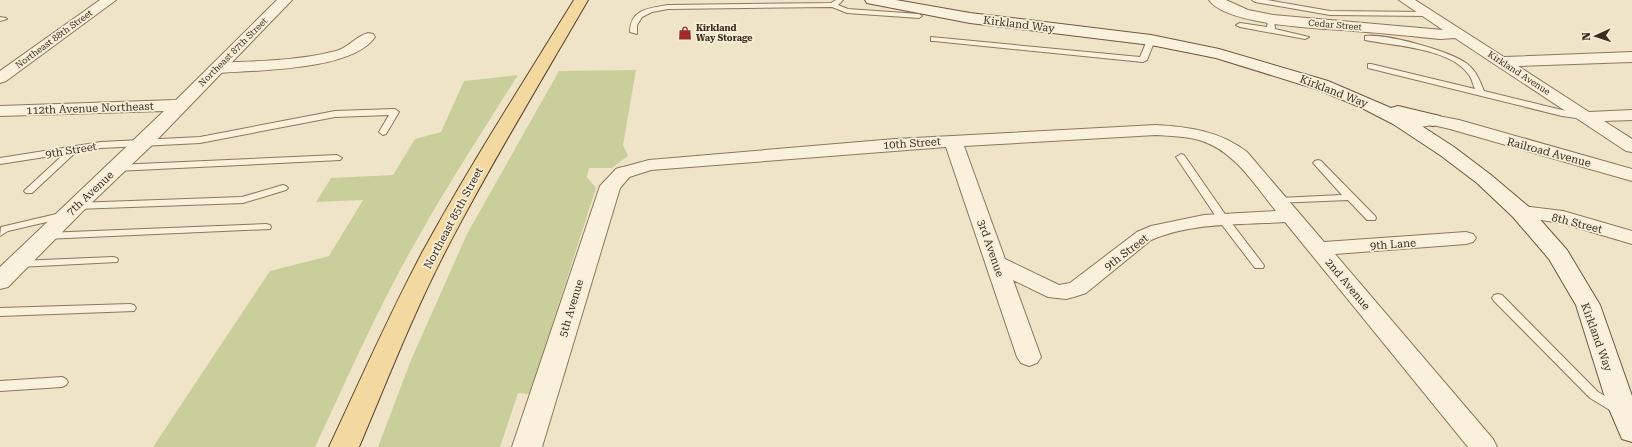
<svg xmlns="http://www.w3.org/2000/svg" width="1632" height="447" font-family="'Roboto Serif',serif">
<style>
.green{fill:#c9cf9b}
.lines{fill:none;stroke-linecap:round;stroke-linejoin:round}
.service-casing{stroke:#8d765c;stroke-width:2}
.minor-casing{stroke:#8d765c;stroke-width:2}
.tertiary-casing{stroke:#8d765c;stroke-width:2}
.secondary-casing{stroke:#6f573f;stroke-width:2}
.primary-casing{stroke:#5b4430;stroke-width:2}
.service{fill:#faf1dc;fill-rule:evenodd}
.minor{fill:#faf1dc;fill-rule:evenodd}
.tertiary{fill:#faf1dc;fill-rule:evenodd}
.secondary{fill:#faf1dc;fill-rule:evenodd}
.primary{fill:#f3d9a0;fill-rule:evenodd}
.labels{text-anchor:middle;stroke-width:3.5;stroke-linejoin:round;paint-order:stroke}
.far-street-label{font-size:9px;fill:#3d2e20;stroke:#f7eed8}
.far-poi-label{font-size:9px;font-weight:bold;fill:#3d2e20;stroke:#f7eed8;text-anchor:start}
.street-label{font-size:11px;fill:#3d2e20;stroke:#f7eed8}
</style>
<rect width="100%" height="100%" fill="#f0e4c8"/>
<path class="green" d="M 636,70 L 623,145 L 628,156 L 612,168 L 589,168 L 587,177 L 596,188 L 530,394 L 518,393 L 500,447 L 378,447 L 411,360 L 467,234 L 559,71 Z
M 518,75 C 484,129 449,182 418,238 C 379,305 348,377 315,447 L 153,447 L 270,271 L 329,256 L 363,200 L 316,202 L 331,178 L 393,175 L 415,139 L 441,132 L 464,81 Z"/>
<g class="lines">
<g class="service-casing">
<path id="service" d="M 836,0 L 843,0 L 838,5 L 848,9 L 919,14 L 922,16 L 919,18 L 847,13 L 832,7 L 668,9 L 652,12 L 642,17 L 637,25 L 637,34 L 630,32 C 630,9 650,8 668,5 L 831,3 Z
M 1252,0 L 1267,0 L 1330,11 L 1428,12 L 1431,14 L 1428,16 L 1330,15 L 1255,2 Z
M 0,17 L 6,18 L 7,19 L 0,21 Z
M 1271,17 L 1274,19 L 1275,29 L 1309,37 L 1305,39 L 1240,27 L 1236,25 L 1240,23 L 1267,27 L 1268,19 Z
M 1365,36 C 1385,33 1450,51 1466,63 C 1476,70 1480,81 1484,91 L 1562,110 L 1583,113 L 1587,116 L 1583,119 L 1562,116 L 1368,68 L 1368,64 L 1371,64 L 1475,89 C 1473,85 1472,79 1469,75 C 1451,48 1395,46 1365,40 Z
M 931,37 L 1140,57 L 1148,38 L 1155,40 L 1147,60 L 1143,62 L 934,41 L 931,41 Z
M 395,109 L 399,112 L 386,134 L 383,135 L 379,132 L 389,115 L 335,117 L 200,143 L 101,148 L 76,152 L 32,193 L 26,193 L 24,191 L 26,189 L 64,154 L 0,164 L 0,158 L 101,142 L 200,137 L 335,111 Z
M 1181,154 L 1184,155 L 1227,217 L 1263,264 L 1264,266 L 1263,268 L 1255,268 L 1219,221 L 1176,157 Z
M 337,155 L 342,158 L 340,160 L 116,171 L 111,168 L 116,165 Z
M 1318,160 L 1321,161 L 1375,216 L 1376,218 L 1375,220 L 1367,220 L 1348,200 L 1276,203 L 1274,201 L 1279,198 L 1342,195 L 1315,165 L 1313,163 L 1315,161 Z
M 283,185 L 286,186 L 288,188 L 286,190 L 243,203 L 75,209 L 70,206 L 75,203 L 242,197 Z
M 65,212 L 68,213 L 70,215 L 68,217 L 8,231 L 0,236 L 1,227 Z
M 266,224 L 270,225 L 271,227 L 270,229 L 45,239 L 40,236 L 45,233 Z
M 113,257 L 117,258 L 118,260 L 117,262 L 19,267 L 14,264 L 19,261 Z
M 1498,294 L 1502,295 L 1598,392 L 1623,406 L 1624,409 L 1623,412 L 1618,414 L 1613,412 L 1590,398 L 1494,301 L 1492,298 L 1494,295 Z
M 130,304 L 134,305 L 136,308 L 134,311 L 0,316 L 0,308 Z
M 62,377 L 66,379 L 68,382 L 66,385 L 62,387 L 0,391 L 0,381 Z"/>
</g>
<g class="minor-casing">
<path id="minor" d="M 100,0 L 116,0 L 6,81 L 0,83 L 0,71 Z
M 1209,0 L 1226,0 L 1248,10 L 1273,15 L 1443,30 L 1399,0 L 1415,0 L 1504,57 L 1632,52 L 1632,62 L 1518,66 L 1589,112 L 1632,110 L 1632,120 L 1604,121 L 1632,139 L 1632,152 L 1626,151 L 1455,38 L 1440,39 C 1411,36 1383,33 1354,31 C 1323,28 1227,26 1209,0 Z
M 368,33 L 373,34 L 375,37 C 352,71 256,70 217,73 L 212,71 L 209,68 L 212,65 L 217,63 C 256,61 298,61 336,51 C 348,48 356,36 368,33 Z
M 1433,115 L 1459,120 L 1632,169 L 1632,181 L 1450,129 L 1433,125 L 1414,128 L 1408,127 L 1405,123 L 1408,119 Z
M 1156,125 C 1190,127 1220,131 1247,152 L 1324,242 L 1466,232 L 1473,234 L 1476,238 L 1473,242 L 1466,244 L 1335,254 L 1493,439 L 1497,447 L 1468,447 L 1285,222 C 1241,225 1192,222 1151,240 L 1086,293 L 1074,297 L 1066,299 L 1048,297 L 1013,280 L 1041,357 L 1037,363 L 1029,366 L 1021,363 L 1017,357 L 946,147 L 651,170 L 623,179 L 616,177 L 614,173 L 616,169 L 649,160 L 895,139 ZM 1156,135 C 1170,136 1185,136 1199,140 C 1234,150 1254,184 1276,211 L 1204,215 L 1151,226 L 1137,232 L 1070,283 L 1059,285 L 1005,259 L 964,146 Z
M 1521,206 L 1563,211 L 1632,231 L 1632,244 L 1561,223 L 1514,216 L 1511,212 L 1514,208 Z"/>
</g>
<g class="tertiary-casing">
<path id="tertiary" d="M 277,0 L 292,0 L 150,147 L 83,211 L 8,287 L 0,289 L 0,267 L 164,111 L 0,116 L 0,106 L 176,100 Z
M 623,167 L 630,169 L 633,173 L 620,188 L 542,447 L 512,447 L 600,186 L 616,169 Z"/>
</g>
<g class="secondary-casing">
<path id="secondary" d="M 865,0 L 896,0 L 970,13 L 1151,35 L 1219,49 L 1328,81 L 1391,108 L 1398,106 L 1440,116 L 1442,120 L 1440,124 L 1433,126 L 1414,121 L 1454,147 L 1491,175 L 1529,207 L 1567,250 L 1600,305 L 1632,396 L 1632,442 L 1622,439 L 1607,404 L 1576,305 L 1549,259 L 1513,217 L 1477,183 L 1440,155 L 1393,124 L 1360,107 L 1316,89 L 1216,58 L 1151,45 L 970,23 L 872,4 L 867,3 Z"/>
</g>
<g class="primary-casing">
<path id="primary" d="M 574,0 L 588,0 C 540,83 490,165 446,250 C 413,314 387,381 359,447 L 329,447 C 360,381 389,315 423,251 C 470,165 523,83 574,0 Z"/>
</g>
<use href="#service" class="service"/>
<use href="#minor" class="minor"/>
<use href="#tertiary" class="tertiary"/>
<use href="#secondary" class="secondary"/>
<use href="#primary" class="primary"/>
</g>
<defs>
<g id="shop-bare" transform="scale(1.08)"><path d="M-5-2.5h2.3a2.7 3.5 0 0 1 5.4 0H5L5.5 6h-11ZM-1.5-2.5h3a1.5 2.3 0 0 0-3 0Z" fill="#9e2a2b" stroke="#f7eed8" stroke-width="2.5" paint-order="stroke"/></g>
</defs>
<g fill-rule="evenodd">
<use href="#shop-bare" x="685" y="33"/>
</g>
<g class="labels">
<g class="far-street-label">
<text transform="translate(1335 25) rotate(5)" y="3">Cedar Street</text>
<text transform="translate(54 39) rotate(-36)" y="3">Northeast 88th Street</text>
<text transform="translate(233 52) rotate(-45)" y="3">Northeast 87th Street</text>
<text transform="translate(1519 73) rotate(33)" y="3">Kirkland Avenue</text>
</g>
<g class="far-poi-label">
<text x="696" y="31">Kirkland<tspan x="696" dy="10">Way Storage</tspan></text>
</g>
<g class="street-label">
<text transform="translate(1019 24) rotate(7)" y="4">Kirkland Way</text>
<text transform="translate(1334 91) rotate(21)" y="4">Kirkland Way</text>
<text transform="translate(90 108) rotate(-2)" y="4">112th Avenue Northeast</text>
<text transform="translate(912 143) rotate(-4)" y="4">10th Street</text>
<text transform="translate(71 150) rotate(-9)" y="4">9th Street</text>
<text transform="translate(1549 152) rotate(15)" y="4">Railroad Avenue</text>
<text transform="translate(90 193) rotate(-43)" y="4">7th Avenue</text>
<text transform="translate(453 218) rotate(-62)" y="4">Northeast 85th Street</text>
<text transform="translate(1577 223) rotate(14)" y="4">8th Street</text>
<text transform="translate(1393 244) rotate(-4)" y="4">9th Lane</text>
<text transform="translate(991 248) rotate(71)" y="4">3rd Avenue</text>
<text transform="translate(1126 252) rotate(-37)" y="4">9th Street</text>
<text transform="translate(1348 284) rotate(50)" y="4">2nd Avenue</text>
<text transform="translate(571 308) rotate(-73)" y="4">5th Avenue</text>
<text transform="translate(1597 337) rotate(70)" y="4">Kirkland Way</text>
</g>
</g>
<g transform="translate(1596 36) rotate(267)" stroke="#f7eed8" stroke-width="3" paint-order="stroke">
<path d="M0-3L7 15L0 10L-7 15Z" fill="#3d2e20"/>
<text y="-6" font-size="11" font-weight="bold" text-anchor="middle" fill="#3d2e20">N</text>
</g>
</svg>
